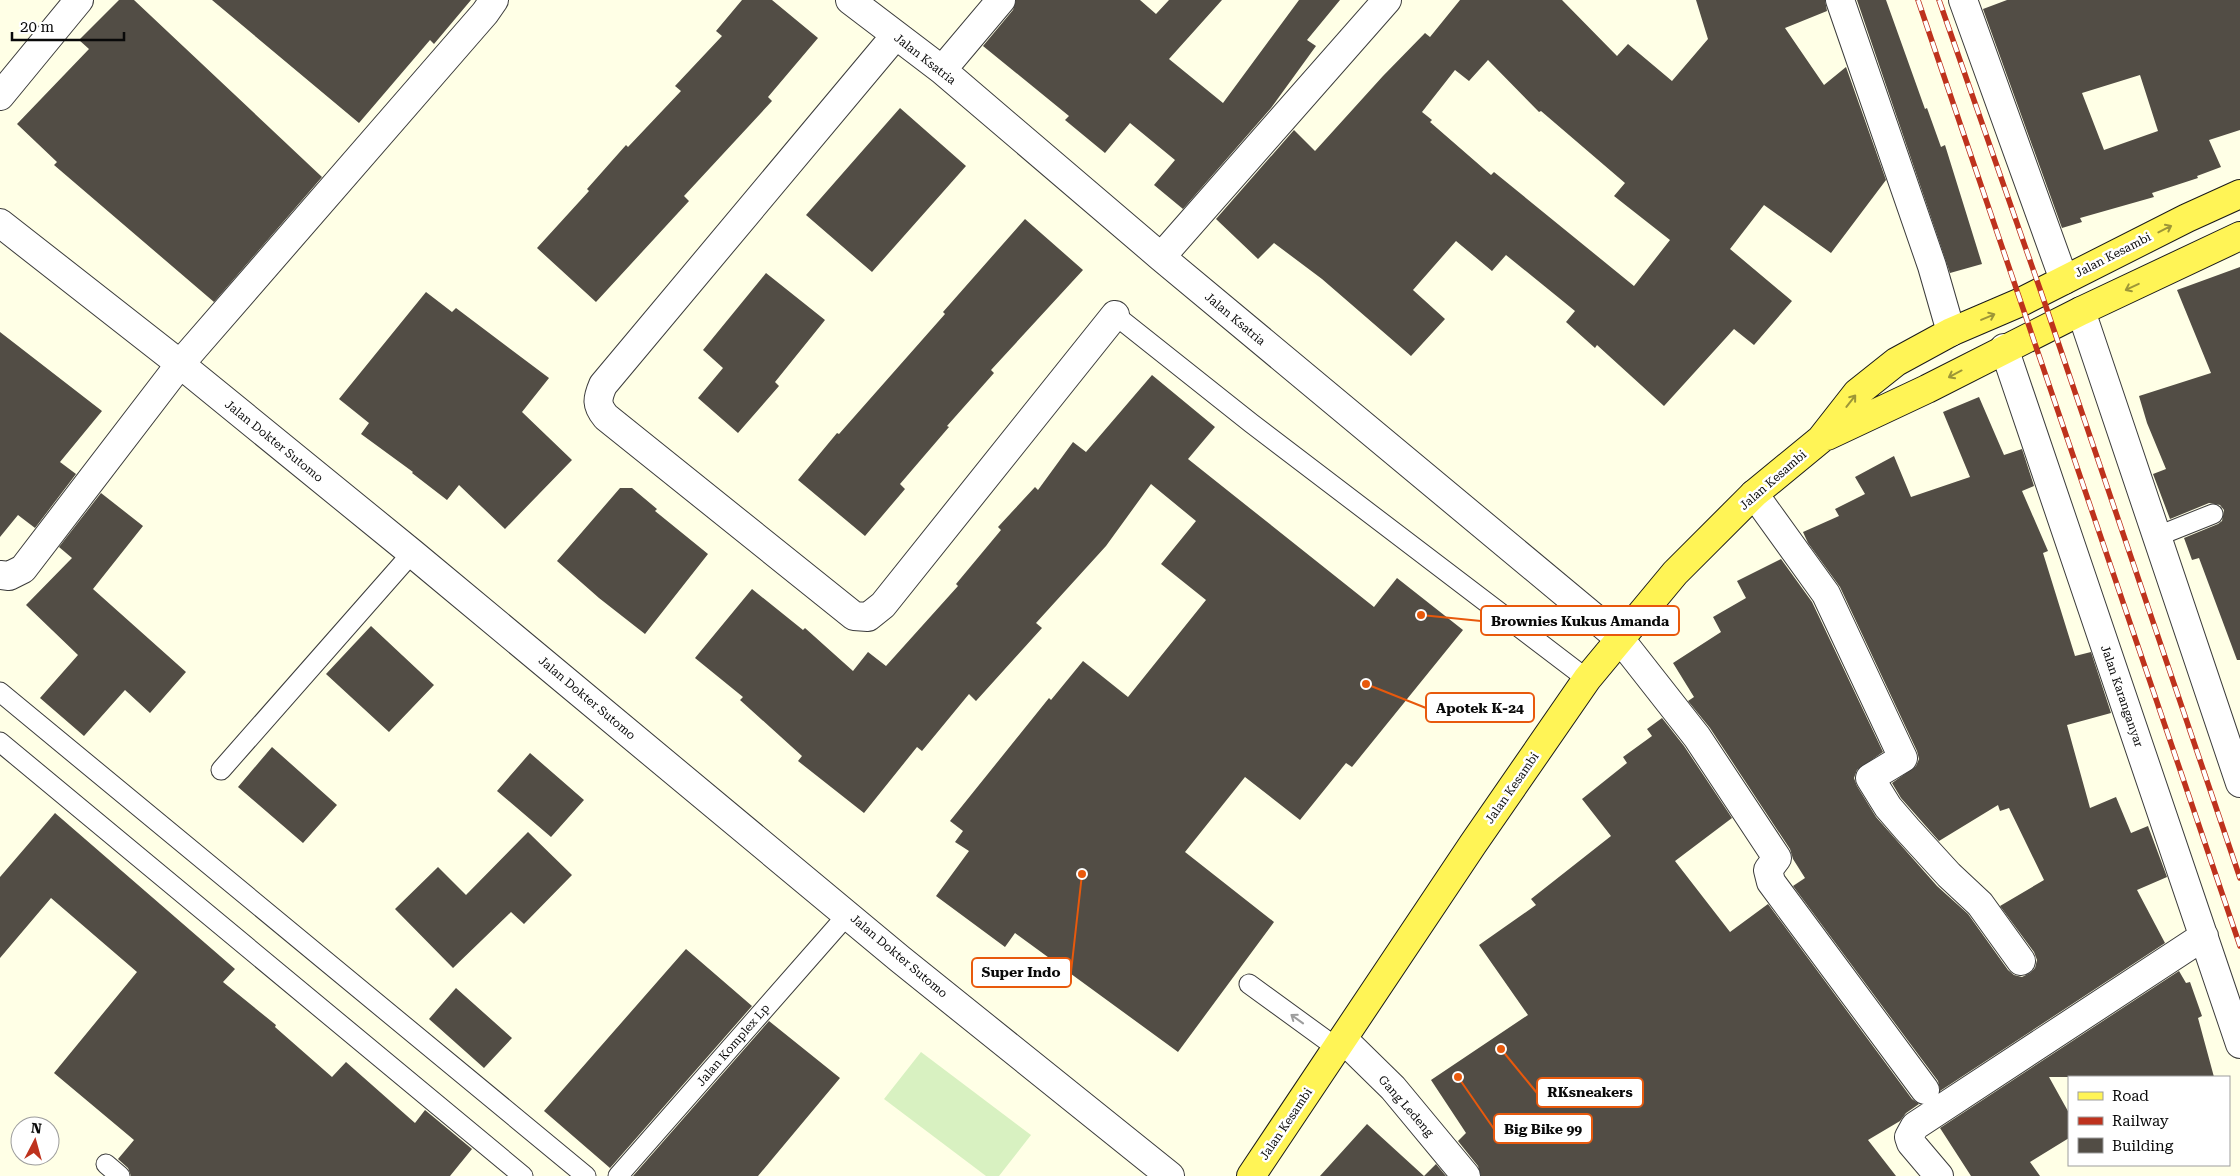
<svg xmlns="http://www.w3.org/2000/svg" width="2240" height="1176" font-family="'Roboto Serif',serif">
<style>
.pitch{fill:#d8f1c1}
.building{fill:#524d45;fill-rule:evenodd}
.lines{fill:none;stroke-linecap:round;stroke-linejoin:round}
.service-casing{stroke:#3c3c3c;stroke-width:21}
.minor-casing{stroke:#3c3c3c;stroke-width:30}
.primary-casing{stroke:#1a1a1a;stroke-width:30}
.service{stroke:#fff;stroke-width:19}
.minor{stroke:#fff;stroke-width:28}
.primary{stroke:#fff456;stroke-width:28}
.rail-casing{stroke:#be321d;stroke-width:5.5}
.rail{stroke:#fff;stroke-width:4;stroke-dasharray:11;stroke-linecap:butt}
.oneway{stroke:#9d9637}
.oneway2{stroke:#9d9d9d}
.labels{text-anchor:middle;stroke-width:5;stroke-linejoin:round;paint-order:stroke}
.street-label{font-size:12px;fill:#090909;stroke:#fff}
.leader{fill:none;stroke:#e8590c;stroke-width:2}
.callout-dot{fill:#e8590c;stroke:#fff;stroke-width:2}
.callout{fill:#fff;stroke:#e8590c;stroke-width:2}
.callout-label{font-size:14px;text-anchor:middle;font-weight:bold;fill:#090909}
</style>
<rect width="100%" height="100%" fill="#ffffe6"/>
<path class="pitch" d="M 921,1052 L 1031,1135 L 999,1176 L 986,1176 L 884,1099 Z"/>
<path class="building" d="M 119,0 L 134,0 L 322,177 L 214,302 L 54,165 L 57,162 L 17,124 L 89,49 L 79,40 Z
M 212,0 L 471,0 L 434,44 L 430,40 L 359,123 Z
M 742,0 L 772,0 L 818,38 L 768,97 L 772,101 L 684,196 L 689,201 L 596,302 L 537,248 L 589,191 L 587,189 L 626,145 L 628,147 L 681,91 L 675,86 L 722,36 L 716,31 Z
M 1016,0 L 1140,0 L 1156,14 L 1169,0 L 1222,0 L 1169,59 L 1223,103 L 1299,0 L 1340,0 L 1307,40 L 1316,46 L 1271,108 L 1183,209 L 1154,185 L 1175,160 L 1130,123 L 1105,153 L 1065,120 L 1069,116 L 983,46 L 1013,10 Z
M 1460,0 L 1562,0 L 1617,56 L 1628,44 L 1672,81 L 1708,39 L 1696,0 L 1825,0 L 1827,11 L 1785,28 L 1824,85 L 1846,67 L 1886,180 L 1831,253 L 1764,205 L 1730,249 L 1792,301 L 1754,345 L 1734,329 L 1664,406 L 1597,345 L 1595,348 L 1566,322 L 1575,311 L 1506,255 L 1492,271 L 1456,241 L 1413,290 L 1445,319 L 1411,356 L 1322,279 L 1274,243 L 1258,259 L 1216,219 L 1294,130 L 1315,151 L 1383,76 L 1425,33 L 1430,37 ZM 1488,60 L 1539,112 L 1541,111 L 1625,183 L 1614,196 L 1670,240 L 1634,286 L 1494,172 L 1491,175 L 1430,122 L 1432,120 L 1422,112 L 1455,70 L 1469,81 Z
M 1857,0 L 1886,0 L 1925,109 L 1927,108 L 1941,147 L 1945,145 L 1982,264 L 1950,273 Z
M 2007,0 L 2240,0 L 2240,130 L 2209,140 L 2221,167 L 2197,176 L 2198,178 L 2152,193 L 2154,197 L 2080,218 L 2082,222 L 2062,228 L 1983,9 ZM 2140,75 L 2158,131 L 2104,150 L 2082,93 Z
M 900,108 L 966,166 L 872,272 L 806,215 Z
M 1025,219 L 1083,270 L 991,370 L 994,373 L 947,426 L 949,427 L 900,484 L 905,489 L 865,536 L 798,480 L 837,433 L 839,434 L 945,314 L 943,312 Z
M 2240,267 L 2240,660 L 2237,660 L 2199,558 L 2192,560 L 2184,538 L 2218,524 L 2222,521 L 2224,510 L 2220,505 L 2209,503 L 2170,519 L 2153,474 L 2166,469 L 2147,423 L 2139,396 L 2211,373 L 2177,290 Z
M 766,273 L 825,320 L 775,382 L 779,386 L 738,433 L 698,398 L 723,368 L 703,350 Z
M 426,292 L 452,312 L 456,308 L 549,378 L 522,412 L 572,460 L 505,529 L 459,485 L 447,500 L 412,473 L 413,472 L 361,434 L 369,423 L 339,399 Z
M 0,332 L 102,411 L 60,462 L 76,474 L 35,528 L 18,515 L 0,537 Z
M 1152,375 L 1215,427 L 1188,459 L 1374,607 L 1397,578 L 1463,630 L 1352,767 L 1346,763 L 1300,820 L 1245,777 L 1185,852 L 1274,922 L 1178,1052 L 1015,933 L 1005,947 L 936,896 L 969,851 L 955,842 L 963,831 L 950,821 L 1049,698 L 1051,700 L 1083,661 L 1128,697 L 1206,600 L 1161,564 L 1196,521 L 1151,484 L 1106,546 L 1036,623 L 1042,628 L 976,701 L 969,694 L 922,751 L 917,747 L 864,813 L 798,761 L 802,756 L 740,700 L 743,697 L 695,658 L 752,589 L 803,630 L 805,628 L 853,671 L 868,652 L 886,666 L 958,586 L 956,584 L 1001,530 L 998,527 L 1035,487 L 1038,490 L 1073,442 L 1086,452 Z
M 1979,397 L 2004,455 L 2022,449 L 2034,486 L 2022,491 L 2048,551 L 2043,553 L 2075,656 L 2091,652 L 2111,713 L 2067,725 L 2090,808 L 2116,797 L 2131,833 L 2148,826 L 2167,877 L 2137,890 L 2165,943 L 1940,1091 L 1938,1081 L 1793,886 L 1805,878 L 1793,859 L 1790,849 L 1710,728 L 1688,701 L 1694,697 L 1673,663 L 1721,632 L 1713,617 L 1746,598 L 1737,581 L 1781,559 L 1812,602 L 1883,752 L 1857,770 L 1854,778 L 1857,786 L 1876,817 L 1937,886 L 1968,914 L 2008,970 L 2014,975 L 2022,977 L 2030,973 L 2035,968 L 2037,960 L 2034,952 L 2000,906 L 2044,880 L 2009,808 L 2000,811 L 1998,805 L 1939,841 L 1901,798 L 1892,783 L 1916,766 L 1919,759 L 1917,751 L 1840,587 L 1808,543 L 1803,532 L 1839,516 L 1835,509 L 1865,494 L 1855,477 L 1894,456 L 1911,497 L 1970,477 L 1943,412 Z
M 620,488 L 632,488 L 657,509 L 655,511 L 708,554 L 645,634 L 599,598 L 557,561 Z
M 101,493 L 143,526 L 93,589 L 186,672 L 150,713 L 125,690 L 84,736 L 40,698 L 78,655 L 26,605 L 72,558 L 59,547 Z
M 371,626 L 434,685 L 389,732 L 326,674 Z
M 1662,718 L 1684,746 L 1732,818 L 1675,861 L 1730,932 L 1768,904 L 1912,1099 L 1919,1104 L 1906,1113 L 1900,1121 L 1868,1140 L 1896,1176 L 1481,1176 L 1478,1166 L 1458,1141 L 1466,1133 L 1431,1080 L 1528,1015 L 1479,945 L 1536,905 L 1531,899 L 1611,836 L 1582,799 L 1627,763 L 1623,757 L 1652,736 L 1647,729 Z
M 272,747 L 337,805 L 303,843 L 238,787 Z
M 530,753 L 584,800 L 551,837 L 497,791 Z
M 55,813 L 235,969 L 223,982 L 276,1025 L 275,1027 L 332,1077 L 346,1062 L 415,1123 L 425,1110 L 472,1149 L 450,1176 L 131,1176 L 128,1168 L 118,1159 L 134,1140 L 54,1073 L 137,972 L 51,898 L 0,958 L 0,877 Z
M 528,832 L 572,875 L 524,924 L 511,912 L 453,968 L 395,909 L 438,867 L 466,895 Z
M 686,949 L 752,1006 L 610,1168 L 544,1111 Z
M 2179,971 L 2186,983 L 2190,982 L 2202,1016 L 2198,1018 L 2214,1077 L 2049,1077 L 2069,1113 L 2069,1138 L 2030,1162 L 2040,1176 L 1971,1176 L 1940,1128 Z
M 456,988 L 512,1038 L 484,1068 L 429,1019 Z
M 769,1021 L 840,1078 L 758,1176 L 633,1176 Z
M 1367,1124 L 1424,1176 L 1436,1164 L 1446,1176 L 1320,1176 Z"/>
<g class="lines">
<g class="service-casing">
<path id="service" d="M 1115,315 L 1251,423 L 1587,679
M 2158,536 L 2213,514
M 0,692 L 586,1176
M 0,742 L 523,1176
M 221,770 L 412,553
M 1249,984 L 1337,1048
M 106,1164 L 120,1176
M 618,1176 L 848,914"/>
</g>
<g class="minor-casing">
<path id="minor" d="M 850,0 L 942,70 L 1161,257 L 1620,639 L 1697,737 L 1777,858 L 1768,870 L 1771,882 L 1925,1090
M 1840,0 L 1932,266 L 1951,332
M 1963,0 L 2064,280
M 895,36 L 603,385 C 597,399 596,405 606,417 L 854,616 L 868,617 L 883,605 L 1115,315
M 942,70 L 1001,0
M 0,96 L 79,0
M 0,223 L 180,364 L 412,553 L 900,959 L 1170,1176
M 1161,257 L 1387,0
M 2081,311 L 2240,783
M 2004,348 L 2240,1044
M 1754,494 L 1826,594 L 1903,758 L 1870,778 L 1888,807 L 1907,829 L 1949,875 L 1980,904 L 2021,961
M 0,575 L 9,576 L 23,569 L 180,364 L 485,13 L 494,0
M 1343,1039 L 1393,1088 L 1466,1176
M 1939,1176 L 1911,1143 L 1909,1137 L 1915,1126 L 2204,936"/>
</g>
<g class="primary-casing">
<path id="primary" d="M 1827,436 L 1927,389 L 2081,311 L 2240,236
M 1251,1176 L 1473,844 L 1587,679 L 1675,573 L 1754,494 L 1821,439 L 1857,393 L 1896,362 L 1951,332 L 2021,302 L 2187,218 L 2240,194"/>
</g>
<use href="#service" class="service"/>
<use href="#minor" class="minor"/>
<use href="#primary" class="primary"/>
<g class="rail-casing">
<path id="rail" d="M 1918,0 L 2240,946
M 1939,0 L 2041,292 L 2240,878"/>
</g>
<use href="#rail" class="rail"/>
</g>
<defs><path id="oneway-shaft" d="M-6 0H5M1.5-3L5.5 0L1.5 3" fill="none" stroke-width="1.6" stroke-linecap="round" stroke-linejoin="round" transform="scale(1.25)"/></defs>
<g class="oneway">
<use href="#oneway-shaft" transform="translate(2165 229) rotate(-27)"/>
<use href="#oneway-shaft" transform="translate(2132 287) rotate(155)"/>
<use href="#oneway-shaft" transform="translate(1988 317) rotate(-23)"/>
<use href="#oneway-shaft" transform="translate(1955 374) rotate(152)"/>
<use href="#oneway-shaft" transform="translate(1851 401) rotate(-52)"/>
</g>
<use class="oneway2" href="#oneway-shaft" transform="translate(1297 1019) rotate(-144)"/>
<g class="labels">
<g class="street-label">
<text transform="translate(925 59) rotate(38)" y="4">Jalan Ksatria</text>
<text transform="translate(2113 255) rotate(-27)" y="4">Jalan Kesambi</text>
<text transform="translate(1235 319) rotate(40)" y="4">Jalan Ksatria</text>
<text transform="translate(274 441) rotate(39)" y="4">Jalan Dokter Sutomo</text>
<text transform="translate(1773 480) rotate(-41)" y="4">Jalan Kesambi</text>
<text transform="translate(2122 696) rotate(71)" y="4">Jalan Karanganyar</text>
<text transform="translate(587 698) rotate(40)" y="4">Jalan Dokter Sutomo</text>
<text transform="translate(1512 788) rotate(-55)" y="4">Jalan Kesambi</text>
<text transform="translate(899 956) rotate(40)" y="4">Jalan Dokter Sutomo</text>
<text transform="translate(733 1045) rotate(-49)" y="4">Jalan Komplex Lp</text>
<text transform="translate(1406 1106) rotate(49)" y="4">Gang Ledeng</text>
<text transform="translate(1286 1124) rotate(-56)" y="4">Jalan Kesambi</text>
</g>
</g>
<path class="leader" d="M1421 615L1481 621M1366 684L1426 708M1082 874L1071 972M1501 1049L1537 1093M1458 1077L1494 1129"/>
<g class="callout-dot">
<circle cx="1421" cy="615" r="5"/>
<circle cx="1366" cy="684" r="5"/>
<circle cx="1082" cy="874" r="5"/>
<circle cx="1501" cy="1049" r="5"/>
<circle cx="1458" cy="1077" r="5"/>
</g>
<g class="callout">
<rect x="1481" y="606" width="198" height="29" rx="5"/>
<rect x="1426" y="693" width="108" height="29" rx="5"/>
<rect x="972" y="958" width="99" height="29" rx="5"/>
<rect x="1537" y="1078" width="106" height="29" rx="5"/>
<rect x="1494" y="1114" width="98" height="29" rx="5"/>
</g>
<g class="callout-label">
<text x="1580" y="626">Brownies Kukus Amanda</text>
<text x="1480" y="713">Apotek K-24</text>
<text x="1021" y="977">Super Indo</text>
<text x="1590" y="1097">RKsneakers</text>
<text x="1543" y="1134">Big Bike 99</text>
</g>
<rect x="2068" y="1076" width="162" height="90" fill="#ffffff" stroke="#9d9d9d"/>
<rect x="2078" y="1092" width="25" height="8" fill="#fff456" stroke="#9d9d9d"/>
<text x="2112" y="1101" font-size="15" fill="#090909">Road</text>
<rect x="2078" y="1117" width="25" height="8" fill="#be321d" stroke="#9d9d9d"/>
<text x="2112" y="1126" font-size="15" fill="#090909">Railway</text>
<rect x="2078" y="1138" width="25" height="15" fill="#524d45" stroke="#9d9d9d"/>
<text x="2112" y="1151" font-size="15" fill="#090909">Building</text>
<g transform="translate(35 1141) rotate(6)"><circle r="24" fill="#ffffff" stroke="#9d9d9d"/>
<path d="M0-4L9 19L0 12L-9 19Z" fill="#be321d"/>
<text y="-8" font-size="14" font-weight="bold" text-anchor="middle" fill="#090909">N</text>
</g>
<path d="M12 32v8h112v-8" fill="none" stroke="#090909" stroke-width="2.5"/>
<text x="20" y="32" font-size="15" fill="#090909" stroke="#ffffff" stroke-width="4" paint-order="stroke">20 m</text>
</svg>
